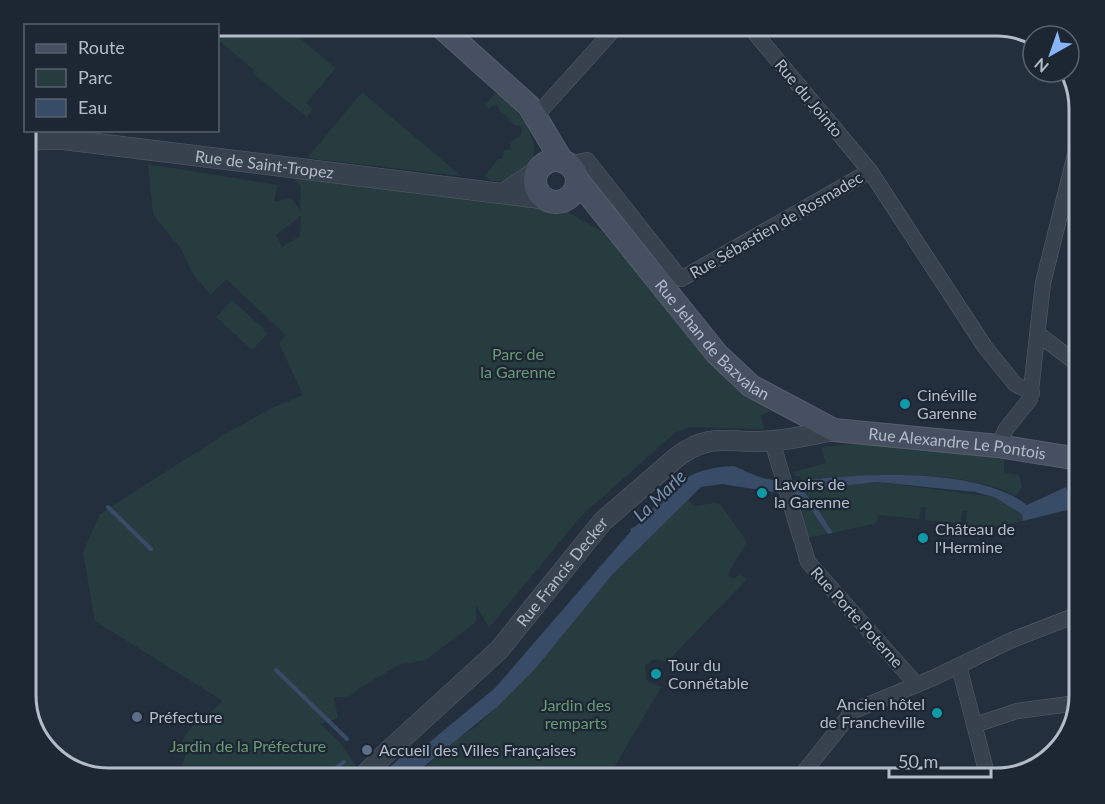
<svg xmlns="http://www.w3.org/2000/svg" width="1105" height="804" font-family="Lato,sans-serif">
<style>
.green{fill:#263c3f;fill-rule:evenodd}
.water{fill:#394c67}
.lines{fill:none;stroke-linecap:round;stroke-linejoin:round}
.stream{stroke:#394c67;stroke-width:4}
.minor-casing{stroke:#565f6c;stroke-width:16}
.tertiary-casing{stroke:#565f6c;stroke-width:21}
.secondary-casing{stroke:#565f6c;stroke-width:24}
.minor{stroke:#38414e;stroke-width:15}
.tertiary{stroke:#38414e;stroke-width:20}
.secondary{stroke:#465061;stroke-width:22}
.culture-dot{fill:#0f9aa8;stroke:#1d2633;stroke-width:2}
.service-dot{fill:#5c6f8a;stroke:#1d2633;stroke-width:2}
.labels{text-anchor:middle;stroke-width:4.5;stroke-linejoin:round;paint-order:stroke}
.street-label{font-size:16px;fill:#b4bcc9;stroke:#1d2633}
.park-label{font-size:16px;fill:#6b9a76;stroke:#1d2633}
.poi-label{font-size:16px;fill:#b4bcc9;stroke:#1d2633;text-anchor:start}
.water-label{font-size:18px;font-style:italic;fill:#7c92b1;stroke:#1d2633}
.rim{fill:none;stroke:#b4bcc9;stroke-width:3}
</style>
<rect width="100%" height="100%" fill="#242f3e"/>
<path class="green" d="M 218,26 L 275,26 L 289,37 L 298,26 L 303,26 L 296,35 L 336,68 L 306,103 L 313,109 L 307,117 L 252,73 L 254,70 L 218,40 Z
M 498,90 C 512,105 545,140 531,164 C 527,170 519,175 514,181 L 491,181 L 485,176 L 498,159 L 502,159 L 504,150 L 511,149 L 510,144 C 516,137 523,138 521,126 L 514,125 L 506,115 L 500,112 L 498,106 L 492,106 L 489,109 L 485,105 Z
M 362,92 L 461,176 L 307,158 Z
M 148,164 L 277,185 L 274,202 L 291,198 L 300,210 L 301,187 L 296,182 L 294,175 L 553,204 L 603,232 L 719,371 L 736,389 L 770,411 L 761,416 L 764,429 L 691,427 L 676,432 L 581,516 L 489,628 L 476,605 L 476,622 L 426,660 L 398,665 L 346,697 L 334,697 L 338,718 L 320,724 L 339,741 L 357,767 L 346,778 L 179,778 L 188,746 L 182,742 C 190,722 209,716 223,701 L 95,621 L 83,552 L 100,514 L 220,437 L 272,408 L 303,395 L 279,343 L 286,335 L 226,279 L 211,295 L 193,274 L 181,249 L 153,214 ZM 301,216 L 300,236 L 282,247 L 276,235 Z
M 232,300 L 268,333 L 252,350 L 216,317 Z
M 865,443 L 1004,458 L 1004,473 L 1019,475 L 1022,487 L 1016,496 C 961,467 862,475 802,480 L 799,476 L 795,476 L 794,472 L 826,463 L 821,447 Z
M 878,482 L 994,497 L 1022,514 L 1023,521 L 965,533 L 967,511 L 963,511 L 960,524 L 925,520 L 926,508 L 921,507 L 919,519 L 878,515 L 877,523 L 833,533 L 814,503 L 801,490 Z
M 798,496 L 812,511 L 828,534 L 806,538 L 793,497 Z
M 687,499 L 694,506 L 715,503 L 721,505 L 747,542 L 732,566 L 728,576 L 734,579 L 739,574 L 747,579 L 667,662 L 653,659 L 645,666 L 646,680 L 661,687 L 608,778 L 416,778 L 447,745 L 477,726 L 535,669 L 612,575 Z"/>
<path class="water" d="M 734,466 C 743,470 753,475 763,478 C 788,484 816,478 841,477 C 893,473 985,472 1027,505 L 1066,487 L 1072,501 L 1071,509 L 1023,521 L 1022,514 L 994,497 L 975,492 L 878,482 L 802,490 L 814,503 L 833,533 L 828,534 L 812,511 L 798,496 L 722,484 L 701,487 L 612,575 L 535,669 L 497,707 L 417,772 L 395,773 L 387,770 L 403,755 L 414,755 L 495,688 L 631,531 L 630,529 L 636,526 C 670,491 681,468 734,466 Z"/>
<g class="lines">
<path class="stream" d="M 108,507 L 151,549
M 276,670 L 347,739
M 323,778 L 344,762"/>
<g class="minor-casing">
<path id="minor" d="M 749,26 L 870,171 L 985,347 L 1015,384 L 1032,393
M 536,116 L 617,26
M 573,168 L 578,162 L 587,160 L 681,279 L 870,171
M 1038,334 L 1079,365
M 772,441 L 801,539
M 998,446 L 1006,429 L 1030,399 L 1043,283 L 1079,139
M 803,545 L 808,562 L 917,685
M 959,666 L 988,778
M 975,725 L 1017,711 L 1077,703
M 799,778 L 853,711 L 933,678 L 1012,640 L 1079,614"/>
</g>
<g class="tertiary-casing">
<g id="tertiary">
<path id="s1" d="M 26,140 L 60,139 L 546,199"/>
<path d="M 504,193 L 537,171"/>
<path id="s2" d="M 362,778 L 383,756 L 499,650 L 603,521 L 677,457 C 712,431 730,444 768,441 C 790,440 812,435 834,430"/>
</g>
</g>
<g class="secondary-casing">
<g id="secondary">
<path d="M 440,26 L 529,106 L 562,161"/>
<circle cx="556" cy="181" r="21"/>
<path id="s3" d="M 577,180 L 717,354 L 751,386 L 834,430 L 998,446 L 1079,459"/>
</g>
</g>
<use href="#minor" class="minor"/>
<use href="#tertiary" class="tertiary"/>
<use href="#secondary" class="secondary"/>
</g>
<g class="culture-dot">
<circle cx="905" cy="404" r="6"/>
<circle cx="762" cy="493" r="6"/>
<circle cx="923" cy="538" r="6"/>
<circle cx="656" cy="674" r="6"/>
<circle cx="937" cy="713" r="6"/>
</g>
<g class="service-dot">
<circle cx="137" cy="717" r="6"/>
<circle cx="367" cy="750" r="6"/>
</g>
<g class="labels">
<g class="street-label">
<text transform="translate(809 98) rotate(50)" y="6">Rue du Jointo</text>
<text dy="6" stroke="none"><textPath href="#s1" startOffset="240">Rue de Saint-Tropez</textPath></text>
<text transform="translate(776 225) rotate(-30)" y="6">Rue Sébastien de Rosmadec</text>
<text dy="6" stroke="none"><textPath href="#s3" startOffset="210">Rue Jehan de Bazvalan</textPath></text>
<text dy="6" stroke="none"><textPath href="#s3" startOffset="488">Rue Alexandre Le Pontois</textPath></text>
<text dy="6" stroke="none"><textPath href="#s2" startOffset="288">Rue Francis Decker</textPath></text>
<text transform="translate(857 617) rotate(48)" y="6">Rue Porte Poterne</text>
</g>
<g class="park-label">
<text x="518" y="360">Parc de<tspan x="518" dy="18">la Garenne</tspan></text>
<text x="576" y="711">Jardin des<tspan x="576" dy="18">remparts</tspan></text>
<text x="248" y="752">Jardin de la Préfecture</text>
</g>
<g class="poi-label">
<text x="917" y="401">Cinéville<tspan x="917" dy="18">Garenne</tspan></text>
<text x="774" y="490">Lavoirs de<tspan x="774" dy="18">la Garenne</tspan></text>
<text x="935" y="535">Château de<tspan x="935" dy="18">l'Hermine</tspan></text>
<text x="668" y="671">Tour du<tspan x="668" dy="18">Connétable</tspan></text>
<text x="925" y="710" text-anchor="end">Ancien hôtel<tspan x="925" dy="18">de Francheville</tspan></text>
<text x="149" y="723">Préfecture</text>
<text x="379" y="756">Accueil des Villes Françaises</text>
</g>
<g class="water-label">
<text transform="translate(660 496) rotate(-44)" y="6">La Marle</text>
</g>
</g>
<path d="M0 0H1105V804H0ZM109 36H996A73 73 0 0 1 1069 109V695A73 73 0 0 1 996 768H109A73 73 0 0 1 36 695V109A73 73 0 0 1 109 36Z" fill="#1d2633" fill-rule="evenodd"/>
<path class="rim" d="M109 36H996A73 73 0 0 1 1069 109V695A73 73 0 0 1 996 768H109A73 73 0 0 1 36 695V109A73 73 0 0 1 109 36Z"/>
<rect x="24" y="24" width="195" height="108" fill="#1d2633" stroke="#59626f" stroke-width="1.5"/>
<rect x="36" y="44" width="30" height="9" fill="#465061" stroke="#59626f" stroke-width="1.5"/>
<text x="78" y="54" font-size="18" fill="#b4bcc9">Route</text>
<rect x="36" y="69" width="30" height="18" fill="#263c3f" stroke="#59626f" stroke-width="1.5"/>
<text x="78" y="84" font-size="18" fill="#b4bcc9">Parc</text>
<rect x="36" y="99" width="30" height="18" fill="#394c67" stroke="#59626f" stroke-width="1.5"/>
<text x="78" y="114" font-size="18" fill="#b4bcc9">Eau</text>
<g transform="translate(1051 54) rotate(220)"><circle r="28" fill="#1d2633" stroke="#59626f" stroke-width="1.5"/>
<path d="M0-4.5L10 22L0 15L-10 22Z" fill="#8ab4f8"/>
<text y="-9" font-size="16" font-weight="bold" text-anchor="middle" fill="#b4bcc9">N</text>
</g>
<path d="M889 768v9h102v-9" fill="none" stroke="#b4bcc9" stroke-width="3"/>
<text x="898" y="768" font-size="18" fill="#b4bcc9" stroke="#1d2633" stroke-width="4.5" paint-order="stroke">50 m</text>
</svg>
